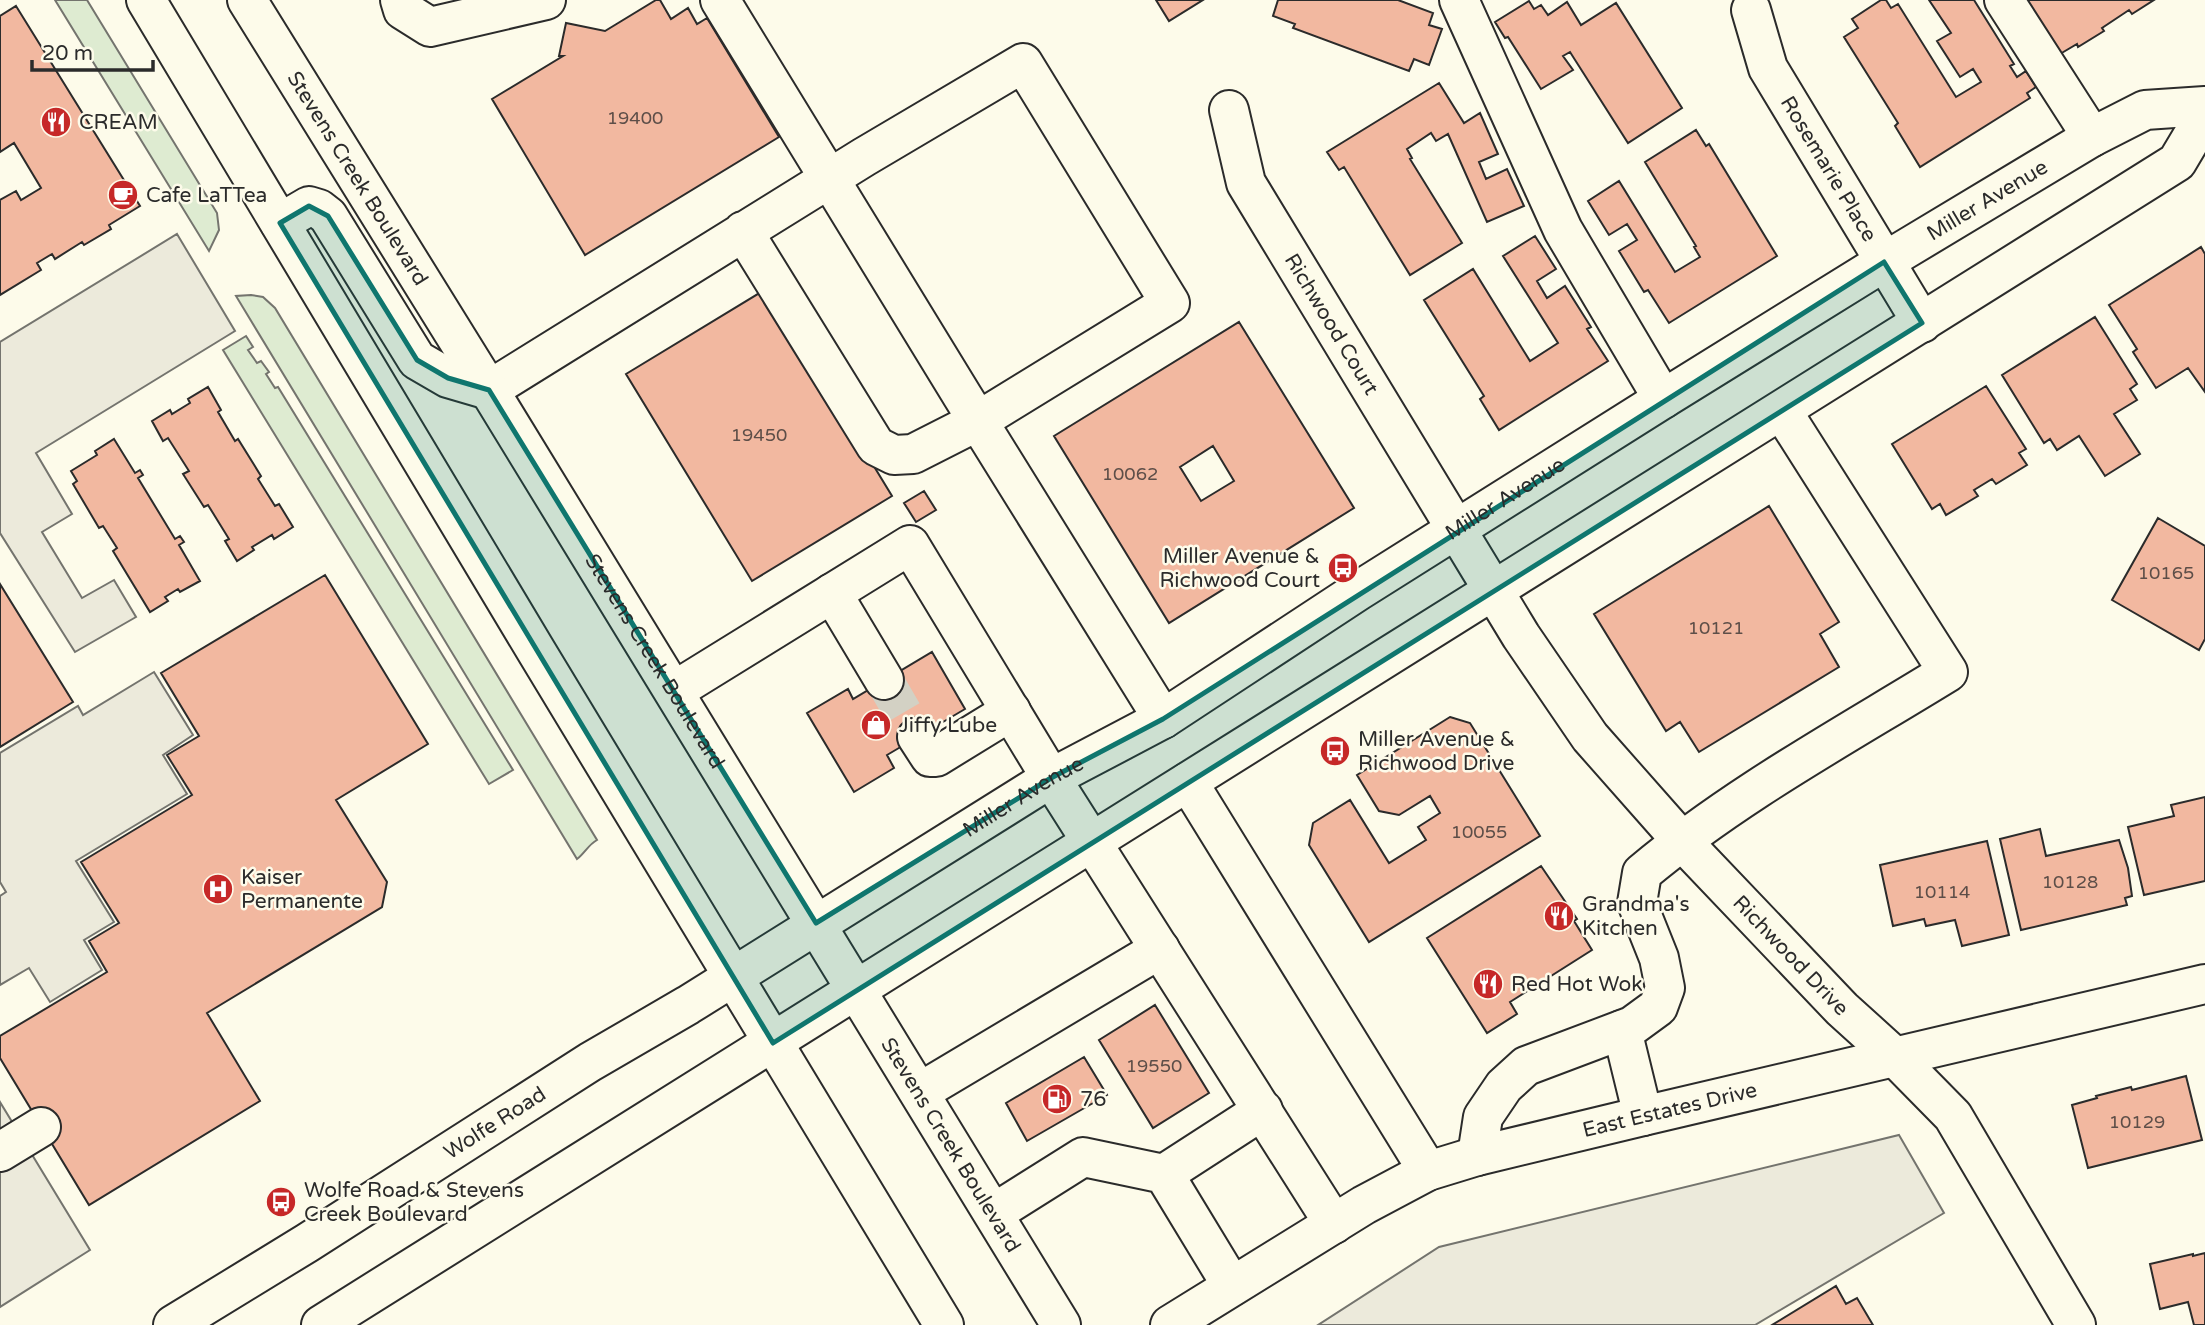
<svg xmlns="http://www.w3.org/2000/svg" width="2205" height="1325" font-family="'Varela Round',sans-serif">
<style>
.green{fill:#deebd1;stroke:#74746e;stroke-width:2}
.parking{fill:#eceadb;stroke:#74746e;stroke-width:2}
.building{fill:#f2b8a0;stroke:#2b2b2b;stroke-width:2;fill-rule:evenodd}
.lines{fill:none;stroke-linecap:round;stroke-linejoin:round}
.minor-tunnel{stroke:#d3d1c4;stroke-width:38;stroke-dasharray:38 19;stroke-linecap:butt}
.minor-casing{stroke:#2b2b2b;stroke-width:42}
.major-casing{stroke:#2b2b2b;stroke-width:42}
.minor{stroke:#fdfbea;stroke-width:38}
.major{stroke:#fdfbea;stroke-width:38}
.marked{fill:#0f766e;fill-opacity:0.2;stroke:#0f766e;stroke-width:5;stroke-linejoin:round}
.labels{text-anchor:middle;stroke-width:5;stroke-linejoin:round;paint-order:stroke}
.number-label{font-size:18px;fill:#5d4e48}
.poi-label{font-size:21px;fill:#2b2b2b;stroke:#fdfbea;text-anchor:start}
.street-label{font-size:21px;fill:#2b2b2b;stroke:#fdfbea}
</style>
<rect width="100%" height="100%" fill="#fdfbea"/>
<path class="green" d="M 55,0 L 87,0 L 217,213 L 219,230 L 209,251 Z
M 251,295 L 263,297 L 275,308 L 597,840 C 588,845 585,853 577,859 L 236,296 Z
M 246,336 L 253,347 L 248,350 L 257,363 L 261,361 L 269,372 L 266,374 L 275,388 L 278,387 L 513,770 L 489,784 L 223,350 Z"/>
<path class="parking" d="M 177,234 L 235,331 L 36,453 L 72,514 L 42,532 L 82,598 L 114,580 L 136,617 L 75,652 L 0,533 L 0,342 Z
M 154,672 L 193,735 L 163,755 L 187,794 L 76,861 L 114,922 L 84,940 L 102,970 L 50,1002 L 29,968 L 0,985 L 0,896 L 6,892 L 0,882 L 0,753 L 78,706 L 83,715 Z
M 0,1102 L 90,1250 L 0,1307 Z
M 1899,1135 L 1944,1213 L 1755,1325 L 1318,1325 L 1439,1247 Z"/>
<path class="building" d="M 656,0 L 660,0 L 671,19 L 688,8 L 697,24 L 707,18 L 779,137 L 585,255 L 492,99 L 563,56 L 559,56 L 566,23 L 605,31 Z
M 1156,0 L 1203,0 L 1169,21 Z
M 1278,0 L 1398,0 L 1433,13 L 1429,25 L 1442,29 L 1429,65 L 1414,59 L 1409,71 L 1293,28 L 1295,24 L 1273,16 Z
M 1881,0 L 1886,0 L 1891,8 L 1898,4 L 1956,97 L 1981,82 L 1973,69 L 1960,77 L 1937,41 L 1951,33 L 1929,0 L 1974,0 L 2014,64 L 2010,66 L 2017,77 L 2026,71 L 2036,87 L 2027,93 L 2030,98 L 1920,167 L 1895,126 L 1898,123 L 1844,37 L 1858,28 L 1852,19 Z
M 2027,0 L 2154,0 L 2132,14 L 2129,10 L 2102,28 L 2104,31 L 2078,47 L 2077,44 L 2060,54 Z
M 1529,1 L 1534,9 L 1541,5 L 1548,15 L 1567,2 L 1581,25 L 1616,3 L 1682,108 L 1628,143 L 1570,52 L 1563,56 L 1573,70 L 1541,89 L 1508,37 L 1505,38 L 1495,22 Z
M 16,6 L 140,206 L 109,225 L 111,229 L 84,245 L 82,242 L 55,259 L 52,254 L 37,263 L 41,270 L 0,295 L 0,200 L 16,191 L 21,200 L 41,188 L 14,143 L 0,152 L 0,16 Z
M 1439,83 L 1464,123 L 1480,113 L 1498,154 L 1479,162 L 1486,179 L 1507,169 L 1524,206 L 1487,222 L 1448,134 L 1436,141 L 1431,133 L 1407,149 L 1412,158 L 1410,159 L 1462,243 L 1410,275 L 1344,167 L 1339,170 L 1327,152 Z
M 1696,130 L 1706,146 L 1709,144 L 1777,256 L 1669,323 L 1648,290 L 1644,292 L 1619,251 L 1637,240 L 1627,224 L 1609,235 L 1588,201 L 1619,181 L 1675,272 L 1700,257 L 1694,247 L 1696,246 L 1645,162 Z
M 1535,236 L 1556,269 L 1537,281 L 1547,298 L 1565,286 L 1591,327 L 1587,329 L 1608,361 L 1499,430 L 1480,399 L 1484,396 L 1424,300 L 1473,269 L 1530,361 L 1558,343 L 1503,256 Z
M 2201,247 L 2205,254 L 2205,392 L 2188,368 L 2156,388 L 2133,352 L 2137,349 L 2109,305 Z
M 766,289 L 892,496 L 752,581 L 626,374 Z
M 2095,317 L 2137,384 L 2130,389 L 2137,400 L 2114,414 L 2140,454 L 2105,476 L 2079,436 L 2057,450 L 2050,439 L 2044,443 L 2002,375 Z
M 1239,322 L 1354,508 L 1169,623 L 1054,436 ZM 1213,446 L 1234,481 L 1201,501 L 1180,467 Z
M 1986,386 L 2026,449 L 2019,453 L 2027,465 L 1996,484 L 1992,479 L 1974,490 L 1978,496 L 1946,515 L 1940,504 L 1932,509 L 1892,444 Z
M 208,387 L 221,410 L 218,412 L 235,441 L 238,439 L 261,476 L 258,479 L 275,506 L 279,504 L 293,527 L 274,539 L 272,535 L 252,547 L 254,550 L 237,561 L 225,541 L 229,539 L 208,505 L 204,507 L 183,474 L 189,471 L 168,438 L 163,441 L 152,421 L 170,410 L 172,414 L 190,403 L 188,399 Z
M 114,439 L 135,473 L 140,470 L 143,475 L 138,478 L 175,539 L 180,536 L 184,542 L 179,545 L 200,581 L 180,592 L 178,589 L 165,597 L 168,601 L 150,612 L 113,551 L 117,548 L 103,526 L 99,528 L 73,484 L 77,481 L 71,471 L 97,455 L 95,451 Z
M 924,491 L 936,510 L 916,522 L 904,503 Z
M 1769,506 L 1839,622 L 1820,634 L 1839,667 L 1699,752 L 1680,722 L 1666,731 L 1594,614 Z
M 2158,518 L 2205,546 L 2205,639 L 2199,650 L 2112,600 Z
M 325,575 L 428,744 L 336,800 L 387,882 L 382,907 L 207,1013 L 260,1101 L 89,1205 L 0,1058 L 0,1036 L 107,972 L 89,941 L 119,923 L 81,862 L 192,795 L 167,755 L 199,736 L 161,673 Z
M 0,584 L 73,702 L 0,747 Z
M 932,652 L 965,709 L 887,755 L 894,768 L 854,792 L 807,713 L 848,689 L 853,699 Z
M 1450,717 L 1470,723 L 1540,836 L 1369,942 L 1309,845 L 1313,823 L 1350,800 L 1389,863 L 1426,840 L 1418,827 L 1440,813 L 1430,796 L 1399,815 L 1379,811 L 1357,775 Z
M 2205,797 L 2205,881 L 2144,895 L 2128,827 L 2174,816 L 2171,805 Z
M 2040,829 L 2046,856 L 2119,840 L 2128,868 L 2132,896 L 2125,898 L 2127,905 L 2021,930 L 2000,839 Z
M 1987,841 L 2009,935 L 1962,946 L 1955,920 L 1926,926 L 1924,919 L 1893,926 L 1880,865 Z
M 1541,866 L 1577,919 L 1574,921 L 1592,950 L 1510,1002 L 1517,1014 L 1487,1033 L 1427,938 Z
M 1155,1005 L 1209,1093 L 1153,1128 L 1099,1040 Z
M 1084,1057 L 1107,1095 L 1027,1141 L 1006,1103 Z
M 2186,1076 L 2202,1140 L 2088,1168 L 2072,1105 L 2097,1098 L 2096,1096 L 2131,1087 L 2132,1090 Z
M 2205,1253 L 2205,1325 L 2194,1325 L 2188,1302 L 2160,1309 L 2150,1264 L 2193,1254 L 2193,1256 Z
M 1836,1286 L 1846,1304 L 1857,1298 L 1873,1325 L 1772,1325 Z"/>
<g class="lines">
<path class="minor-tunnel" d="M 884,680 L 917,737"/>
<g class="minor-casing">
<g id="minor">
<path d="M 400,0 L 403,10 L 430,27 L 546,0"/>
<path d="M 720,0 L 963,397 L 1163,719"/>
<path d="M 1459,0 L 1563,230 L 1663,399"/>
<path d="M 2004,0 L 2092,137"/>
<path id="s1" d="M 1751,10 L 1768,68 L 1922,323"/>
<path id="s2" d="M 1229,110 L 1246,183 L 1521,636 L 1590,737 L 1681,840 L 1842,1009 L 1895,1057 L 1953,1116 L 2076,1325"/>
<path d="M 489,390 L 864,157 L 1023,63 L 1170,303 L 978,421 L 913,454 L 894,455 L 876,446 L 743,231"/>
<path d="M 832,593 L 884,680"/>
<path d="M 674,691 L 910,545 L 1051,778 L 1334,1224"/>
<path d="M 917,737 L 930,757 L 936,757 L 1011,711"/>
<path d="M 1188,782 L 1428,1171"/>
<path d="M 1622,1030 L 1643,1116"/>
<path d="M 920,1092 L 1160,949"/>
<path d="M 0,1152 L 41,1127"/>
<path d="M 1477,1156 L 1483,1117 L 1504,1086 L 1526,1066 L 1632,1026 L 1658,1007 L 1665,988 L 1659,958 L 1637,903 L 1642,873 C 1735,795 1844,736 1948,672 L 1782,411"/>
<path d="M 1164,1174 L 1263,1110"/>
<path d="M 994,1213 L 1083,1157 L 1164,1174 L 1232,1286"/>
<path id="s3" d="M 1170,1325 L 1364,1205 L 1428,1171 L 1477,1156 L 1643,1116 L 2205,984"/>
</g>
</g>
<g class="major-casing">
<g id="major">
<path d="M 146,0 L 535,649 L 944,1325"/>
<path id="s4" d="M 247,0 L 489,390 L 1061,1325"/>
<path d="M 280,223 L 309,206 L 319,209 L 328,216 L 417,360 L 448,378 L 489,390"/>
<path id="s5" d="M 173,1325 L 307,1243 L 590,1062 L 688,1005 L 1051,778 L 1163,719 L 1358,591 L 1663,399 L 1884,262 L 2092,137 L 2145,110 L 2205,106"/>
<path d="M 321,1325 L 2177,162 L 2205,115"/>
</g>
</g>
<use href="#minor" class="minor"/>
<use href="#major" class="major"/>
</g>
<path class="marked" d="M 309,206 L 328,216 L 417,360 L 448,378 L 489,390 L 816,923 L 1051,778 L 1163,719 L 1884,262 L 1922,323 L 773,1043 L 280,223 Z"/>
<defs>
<g id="restaurant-disc" transform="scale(1.575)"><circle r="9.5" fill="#c62828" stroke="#fdfbea"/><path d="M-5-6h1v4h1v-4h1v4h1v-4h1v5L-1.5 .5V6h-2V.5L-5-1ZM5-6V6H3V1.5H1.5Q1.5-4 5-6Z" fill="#fff"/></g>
<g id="cafe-disc" transform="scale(1.575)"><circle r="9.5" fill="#c62828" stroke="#fdfbea"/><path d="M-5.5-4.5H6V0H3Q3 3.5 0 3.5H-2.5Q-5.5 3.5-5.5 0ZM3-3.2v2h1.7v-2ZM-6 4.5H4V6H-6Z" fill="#fff"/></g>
<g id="bus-disc" transform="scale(1.575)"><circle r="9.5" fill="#c62828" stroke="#fdfbea"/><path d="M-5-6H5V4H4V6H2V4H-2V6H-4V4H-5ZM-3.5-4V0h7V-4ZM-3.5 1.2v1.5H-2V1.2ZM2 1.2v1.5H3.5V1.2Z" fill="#fff"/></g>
<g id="shop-disc" transform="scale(1.575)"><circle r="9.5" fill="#c62828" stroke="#fdfbea"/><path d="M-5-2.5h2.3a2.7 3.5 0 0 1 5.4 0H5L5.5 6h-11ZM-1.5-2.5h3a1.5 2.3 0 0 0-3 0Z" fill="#fff"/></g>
<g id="hospital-disc" transform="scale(1.575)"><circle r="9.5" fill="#c62828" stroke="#fdfbea"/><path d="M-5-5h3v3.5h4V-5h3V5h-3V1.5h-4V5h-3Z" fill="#fff"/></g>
<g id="fuel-disc" transform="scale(1.575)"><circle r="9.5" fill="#c62828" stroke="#fdfbea"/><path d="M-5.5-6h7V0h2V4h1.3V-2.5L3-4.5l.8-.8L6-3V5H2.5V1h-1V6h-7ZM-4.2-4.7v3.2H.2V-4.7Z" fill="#fff"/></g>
</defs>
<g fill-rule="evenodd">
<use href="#restaurant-disc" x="56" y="122"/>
<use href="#cafe-disc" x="123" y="195"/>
<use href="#bus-disc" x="1343" y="568"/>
<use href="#shop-disc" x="876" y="725"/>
<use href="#bus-disc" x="1335" y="751"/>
<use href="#hospital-disc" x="218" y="889"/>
<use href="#restaurant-disc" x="1559" y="916"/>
<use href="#restaurant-disc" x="1488" y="984"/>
<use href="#fuel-disc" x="1057" y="1099"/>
<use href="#bus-disc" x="281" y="1202"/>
</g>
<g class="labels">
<g class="number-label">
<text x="635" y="124">19400</text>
<text x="759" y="441">19450</text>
<text x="1130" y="480">10062</text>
<text x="2166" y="579">10165</text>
<text x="1716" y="634">10121</text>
<text x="1479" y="838">10055</text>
<text x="2070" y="888">10128</text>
<text x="1942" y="898">10114</text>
<text x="1154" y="1072">19550</text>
<text x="2137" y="1128">10129</text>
</g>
<g class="poi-label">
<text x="79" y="129">CREAM</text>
<text x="146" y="202">Cafe LaTTea</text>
<text x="1320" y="563" text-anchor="end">Miller Avenue &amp;<tspan x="1320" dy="24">Richwood Court</tspan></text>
<text x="899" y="732">Jiffy Lube</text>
<text x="1358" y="746">Miller Avenue &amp;<tspan x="1358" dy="24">Richwood Drive</tspan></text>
<text x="241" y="884">Kaiser<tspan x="241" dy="24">Permanente</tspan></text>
<text x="1582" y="911">Grandma's<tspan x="1582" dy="24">Kitchen</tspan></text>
<text x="1511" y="991">Red Hot Wok</text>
<text x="1080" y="1106">76</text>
<text x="304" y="1197">Wolfe Road &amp; Stevens<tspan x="304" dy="24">Creek Boulevard</tspan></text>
</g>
<g class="street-label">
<text dy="7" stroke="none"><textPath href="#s1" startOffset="178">Rosemarie Place</textPath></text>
<text dy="7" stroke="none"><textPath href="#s4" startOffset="210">Stevens Creek Boulevard</textPath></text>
<text dy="7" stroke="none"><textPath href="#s5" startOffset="2135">Miller Avenue</textPath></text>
<text dy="7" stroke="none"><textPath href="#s2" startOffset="240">Richwood Court</textPath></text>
<text dy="7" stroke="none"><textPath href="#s5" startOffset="1568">Miller Avenue</textPath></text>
<text dy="7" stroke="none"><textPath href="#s4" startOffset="777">Stevens Creek Boulevard</textPath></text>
<text dy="7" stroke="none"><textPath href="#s5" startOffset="1001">Miller Avenue</textPath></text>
<text dy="7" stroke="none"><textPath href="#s2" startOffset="1024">Richwood Drive</textPath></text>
<text dy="7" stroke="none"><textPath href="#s3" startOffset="550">East Estates Drive</textPath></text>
<text dy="7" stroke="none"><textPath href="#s5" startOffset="380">Wolfe Road</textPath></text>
<text dy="7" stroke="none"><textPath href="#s4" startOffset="1344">Stevens Creek Boulevard</textPath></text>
</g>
</g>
<path d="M32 60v10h121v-10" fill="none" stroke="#2b2b2b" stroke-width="3.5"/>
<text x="42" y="60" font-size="21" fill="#2b2b2b" stroke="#fdfbea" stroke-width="5" paint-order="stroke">20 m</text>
</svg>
